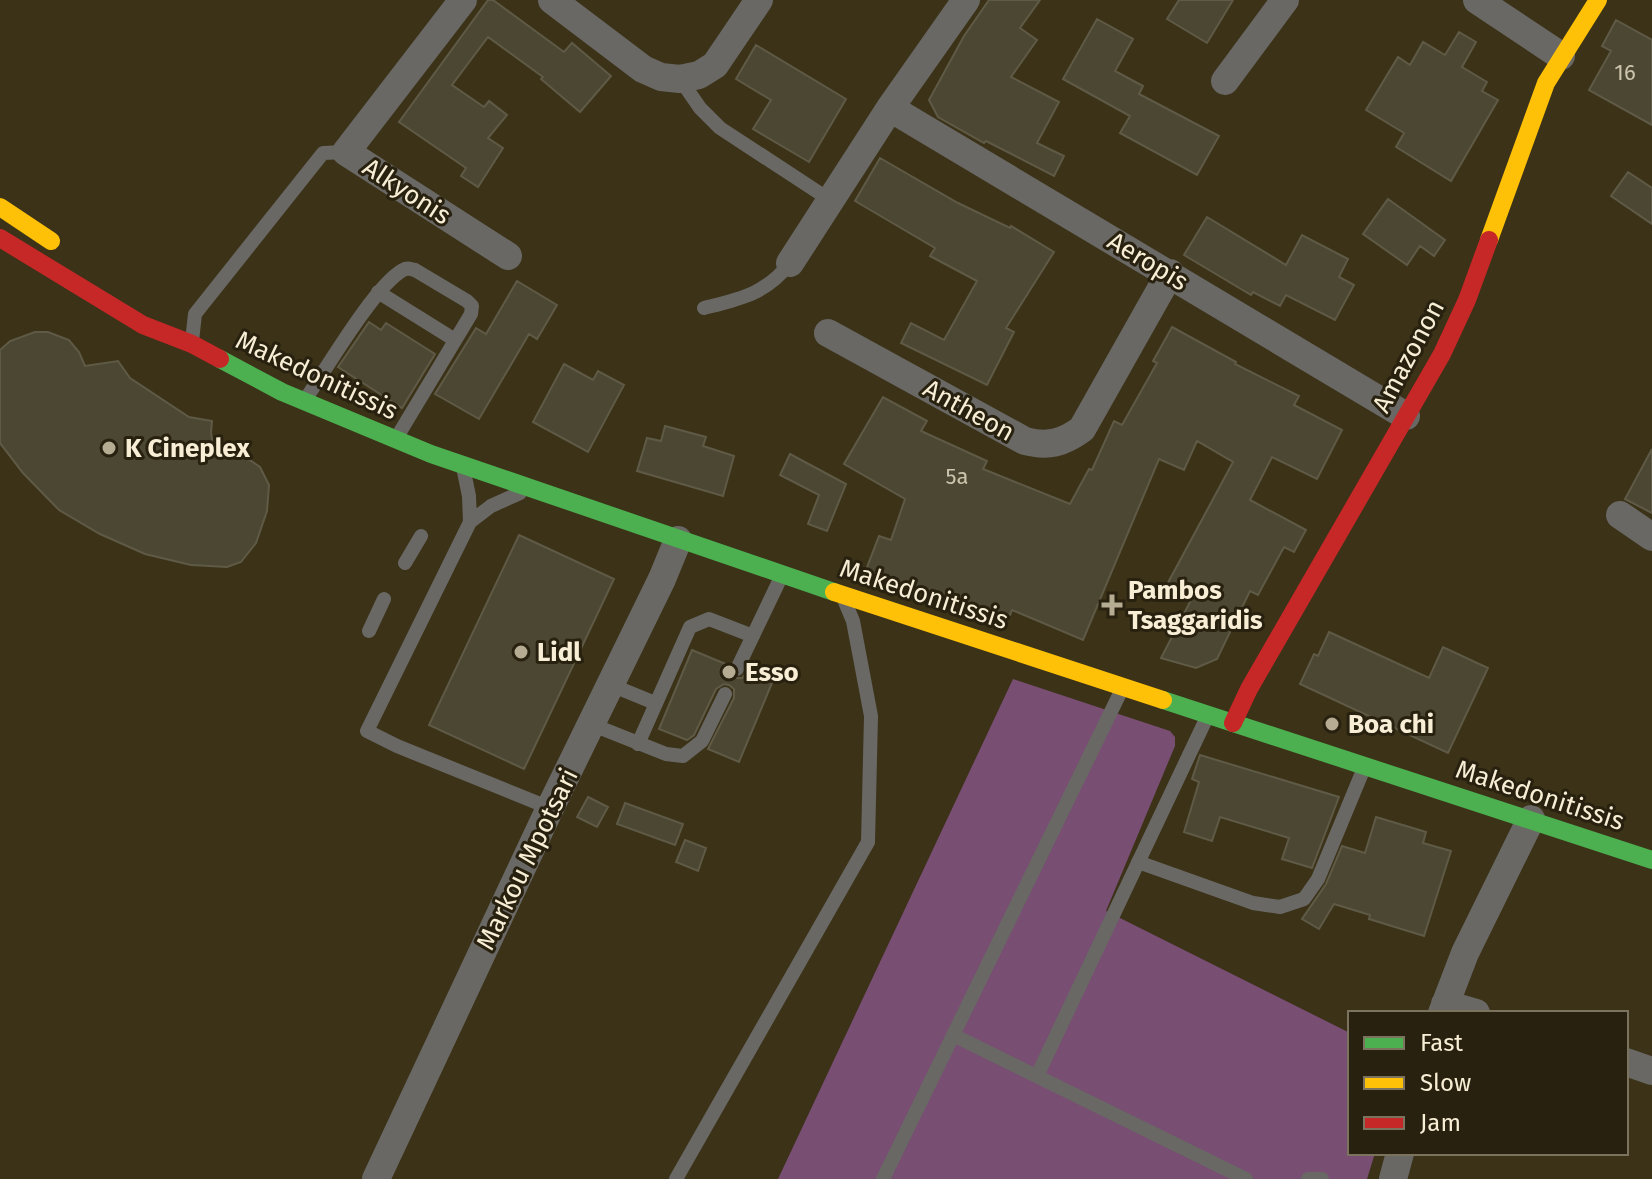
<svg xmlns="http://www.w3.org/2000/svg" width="1652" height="1179" font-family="'Fira Sans',sans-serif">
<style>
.green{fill:#784e73}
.building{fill:#4c4732;stroke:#5f5a46;stroke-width:2}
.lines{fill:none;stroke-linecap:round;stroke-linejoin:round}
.lane{stroke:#696864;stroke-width:14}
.street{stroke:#696864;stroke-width:28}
.fast{stroke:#4caf50;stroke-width:18}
.slow{stroke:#ffc107;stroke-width:18}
.jam{stroke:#c62828;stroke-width:18}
.poi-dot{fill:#b6ac94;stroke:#29210f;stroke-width:3}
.labels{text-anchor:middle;stroke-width:6;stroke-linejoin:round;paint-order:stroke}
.number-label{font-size:22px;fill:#cdc4ad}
.street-label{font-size:26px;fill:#f8eed6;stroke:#29210f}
.poi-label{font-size:26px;font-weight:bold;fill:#f8eed6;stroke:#29210f;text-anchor:start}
</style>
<rect width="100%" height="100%" fill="#3b3218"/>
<path class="green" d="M 1013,679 L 1170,731 L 1175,737 L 1175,746 L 1106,911 L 1350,1033 L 1350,1153 L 1375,1153 L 1367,1179 L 778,1179 Z"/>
<path class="building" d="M 488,0 L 493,0 L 564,52 L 572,43 L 611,76 L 580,112 L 541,79 L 543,77 L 488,37 L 452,85 L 484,107 L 489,101 L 507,115 L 488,138 L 503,148 L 478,187 L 461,176 L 466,168 L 399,122 Z
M 989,0 L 1040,0 L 1020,28 L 1037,40 L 1011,77 L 1059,102 L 1037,143 L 1064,156 L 1054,176 L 986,141 L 984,143 L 938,117 L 929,100 L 964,36 Z
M 1179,0 L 1233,0 L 1207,43 L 1167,19 Z
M 1097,19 L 1133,39 L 1115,71 L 1143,86 L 1139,94 L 1219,136 L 1197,175 L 1120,133 L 1130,116 L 1063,79 Z
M 1616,20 L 1652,40 L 1652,125 L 1589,90 L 1611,51 L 1602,46 Z
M 1459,32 L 1476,42 L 1462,67 L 1487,82 L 1482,91 L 1498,100 L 1451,181 L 1396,147 L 1404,133 L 1366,110 L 1398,57 L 1410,65 L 1423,42 L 1445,55 Z
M 756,45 L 846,99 L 809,162 L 753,129 L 771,100 L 736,79 Z
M 880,158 L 958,203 L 1010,228 L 1011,226 L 1054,252 L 1006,328 L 1014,332 L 987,385 L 901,343 L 911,323 L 944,340 L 977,281 L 930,256 L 935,248 L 855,201 Z
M 1628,172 L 1652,188 L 1652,224 L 1611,196 Z
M 1388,199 L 1445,240 L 1434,256 L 1420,246 L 1407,265 L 1363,234 Z
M 1207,217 L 1286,265 L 1302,235 L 1348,259 L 1339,277 L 1354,285 L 1335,320 L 1286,295 L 1280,306 L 1253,292 L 1251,295 L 1184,255 Z
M 517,281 L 557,305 L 537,339 L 529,334 L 479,419 L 435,394 L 476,328 L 486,334 Z
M 369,322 L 381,330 L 386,323 L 435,354 L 402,408 L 338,367 Z
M 1172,327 L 1236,362 L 1235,364 L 1299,396 L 1294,405 L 1342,430 L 1317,479 L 1272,457 L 1250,500 L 1306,530 L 1294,552 L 1284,547 L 1258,595 L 1250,591 L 1217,659 L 1196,668 L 1161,658 L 1191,600 L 1164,590 L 1233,462 L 1197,441 L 1184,470 L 1159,459 L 1083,640 L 1012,610 L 1010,615 L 935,594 L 866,570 L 879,536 L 891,540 L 905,499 L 844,464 L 883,397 L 927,421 L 921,431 L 987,461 L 983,469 L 1070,504 L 1089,469 L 1092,470 L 1114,421 L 1122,425 L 1157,363 L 1153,361 Z
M 35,332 L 48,332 L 69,340 L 79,352 L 85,366 L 118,361 L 130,378 L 189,417 L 212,421 L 211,433 L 214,450 L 241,454 L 260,467 L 269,485 L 267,511 L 256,543 L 241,562 L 227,567 L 191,565 L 145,554 L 100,534 L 59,510 L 23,473 L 0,443 L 0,350 L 10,341 Z
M 564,364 L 593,380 L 598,371 L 624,385 L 588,452 L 533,422 Z
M 665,426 L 706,437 L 703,446 L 734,456 L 723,496 L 637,471 L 647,438 L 661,441 Z
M 1652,449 L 1652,513 L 1625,499 Z
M 790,454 L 846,484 L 827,531 L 808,524 L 819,495 L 780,475 Z
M 519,535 L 614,579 L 524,769 L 429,725 Z
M 1329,632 L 1429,678 L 1443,647 L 1488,668 L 1448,753 L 1300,684 L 1314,654 L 1318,656 Z
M 692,650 L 728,665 L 728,674 L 733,678 L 742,678 L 746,673 L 772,683 L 739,762 L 708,749 L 734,698 L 734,689 L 729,685 L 724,684 L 716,689 L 694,735 L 687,740 L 659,729 Z
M 1200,755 L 1339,797 L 1312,868 L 1282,859 L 1289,838 L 1220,817 L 1212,841 L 1184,832 L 1199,782 L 1192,779 Z
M 588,797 L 608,807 L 597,827 L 577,817 Z
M 625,803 L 683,824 L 675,845 L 617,824 Z
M 1376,817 L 1426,832 L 1423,843 L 1451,851 L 1424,936 L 1369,919 L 1370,915 L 1334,904 L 1319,929 L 1302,919 L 1326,884 L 1342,846 L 1365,853 Z
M 685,840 L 706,848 L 698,871 L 676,862 Z"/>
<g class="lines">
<path class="lane" d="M 680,79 L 700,108 L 720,128 L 830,200
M 378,292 L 455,340
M 704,308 C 740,299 766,294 790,263
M 192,341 L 195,314 L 323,153 L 346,152
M 305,400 C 325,371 375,285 403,270 C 408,267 409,269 415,270 L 467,301 L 472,306 L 471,314 L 397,437
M 463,467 L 469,496 L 470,522
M 520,493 L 491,506 L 470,522 L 367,731 L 397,746 L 550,808
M 405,563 L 421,536
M 369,631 L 384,599
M 737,669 L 782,575
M 611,685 L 655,703
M 593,725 L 666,754 L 683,756 L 702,741 L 725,694
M 638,744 L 690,627 L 709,619 L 753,636
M 1138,862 L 1253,903 L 1280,907 L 1304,899 L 1318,879 L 1364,768
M 953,1035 L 1246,1179
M 1037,1076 L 1208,715
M 676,1179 L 868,842 L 871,716 L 853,621 L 845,602
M 883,1179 L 1123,687
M 1308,1179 L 1322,1179"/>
<path class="street" d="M 463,0 L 346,152 L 508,256
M 552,0 L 643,69 L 661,77 L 680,79 L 699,75 L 715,65 L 759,0
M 1477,0 L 1561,56
M 1225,81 L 1285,0
M 890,108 L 1406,416
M 790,263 L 890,108 L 966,0
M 828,333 L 1025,441 C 1048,447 1063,443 1082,429 L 1170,273
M 1620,515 L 1652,537
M 1445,1004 L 1476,1013
M 1442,1013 L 1465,953 L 1531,819
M 1626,1062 L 1652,1071
M 376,1179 L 550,808 L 662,579 L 678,540
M 1393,1179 L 1400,1153"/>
<path class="fast" d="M 220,359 L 282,392 L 431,454 L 834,592
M 1163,700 L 1652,860"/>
<path class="slow" d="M 0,207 L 51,241
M 1489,240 L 1546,83 L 1598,0
M 834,592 L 1163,700"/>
<path class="jam" d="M 0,238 L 143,325 L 192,344 L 220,359
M 1233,723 L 1249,689 L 1442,354 L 1467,300 L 1489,240"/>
</g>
<g class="poi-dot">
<circle cx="109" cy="448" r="8"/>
<path d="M1108 593h8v8h8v8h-8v8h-8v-8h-8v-8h8z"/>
<circle cx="521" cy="652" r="8"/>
<circle cx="729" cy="672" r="8"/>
<circle cx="1332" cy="724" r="8"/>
</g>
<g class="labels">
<g class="number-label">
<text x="1625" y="80">16</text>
<text x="957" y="484">5a</text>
</g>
<g class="street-label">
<text transform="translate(407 191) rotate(33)" y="9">Alkyonis</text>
<text transform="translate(1148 261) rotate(31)" y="9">Aeropis</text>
<text transform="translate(1408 356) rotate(-62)" y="9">Amazonon</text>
<text transform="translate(317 375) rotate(25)" y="9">Makedonitissis</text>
<text transform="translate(969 410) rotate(29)" y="9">Antheon</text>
<text transform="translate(924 594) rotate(18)" y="9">Makedonitissis</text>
<text transform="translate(1540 795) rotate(18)" y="9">Makedonitissis</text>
<text transform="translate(527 859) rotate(-64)" y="9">Markou Mpotsari</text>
</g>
<g class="poi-label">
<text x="125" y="457">K Cineplex</text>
<text x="1128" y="599">Pambos<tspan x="1128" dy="30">Tsaggaridis</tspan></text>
<text x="537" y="661">Lidl</text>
<text x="745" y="681">Esso</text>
<text x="1348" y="733">Boa chi</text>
</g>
</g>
<rect x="1348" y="1011" width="280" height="144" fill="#29210f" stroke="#7c735f" stroke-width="2"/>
<rect x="1364" y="1037" width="40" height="12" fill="#4caf50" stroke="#7c735f" stroke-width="2"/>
<text x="1420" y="1051" font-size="24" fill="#f8eed6">Fast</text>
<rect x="1364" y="1077" width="40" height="12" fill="#ffc107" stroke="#7c735f" stroke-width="2"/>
<text x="1420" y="1091" font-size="24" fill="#f8eed6">Slow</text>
<rect x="1364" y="1117" width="40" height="12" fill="#c62828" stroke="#7c735f" stroke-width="2"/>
<text x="1420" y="1131" font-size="24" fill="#f8eed6">Jam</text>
</svg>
